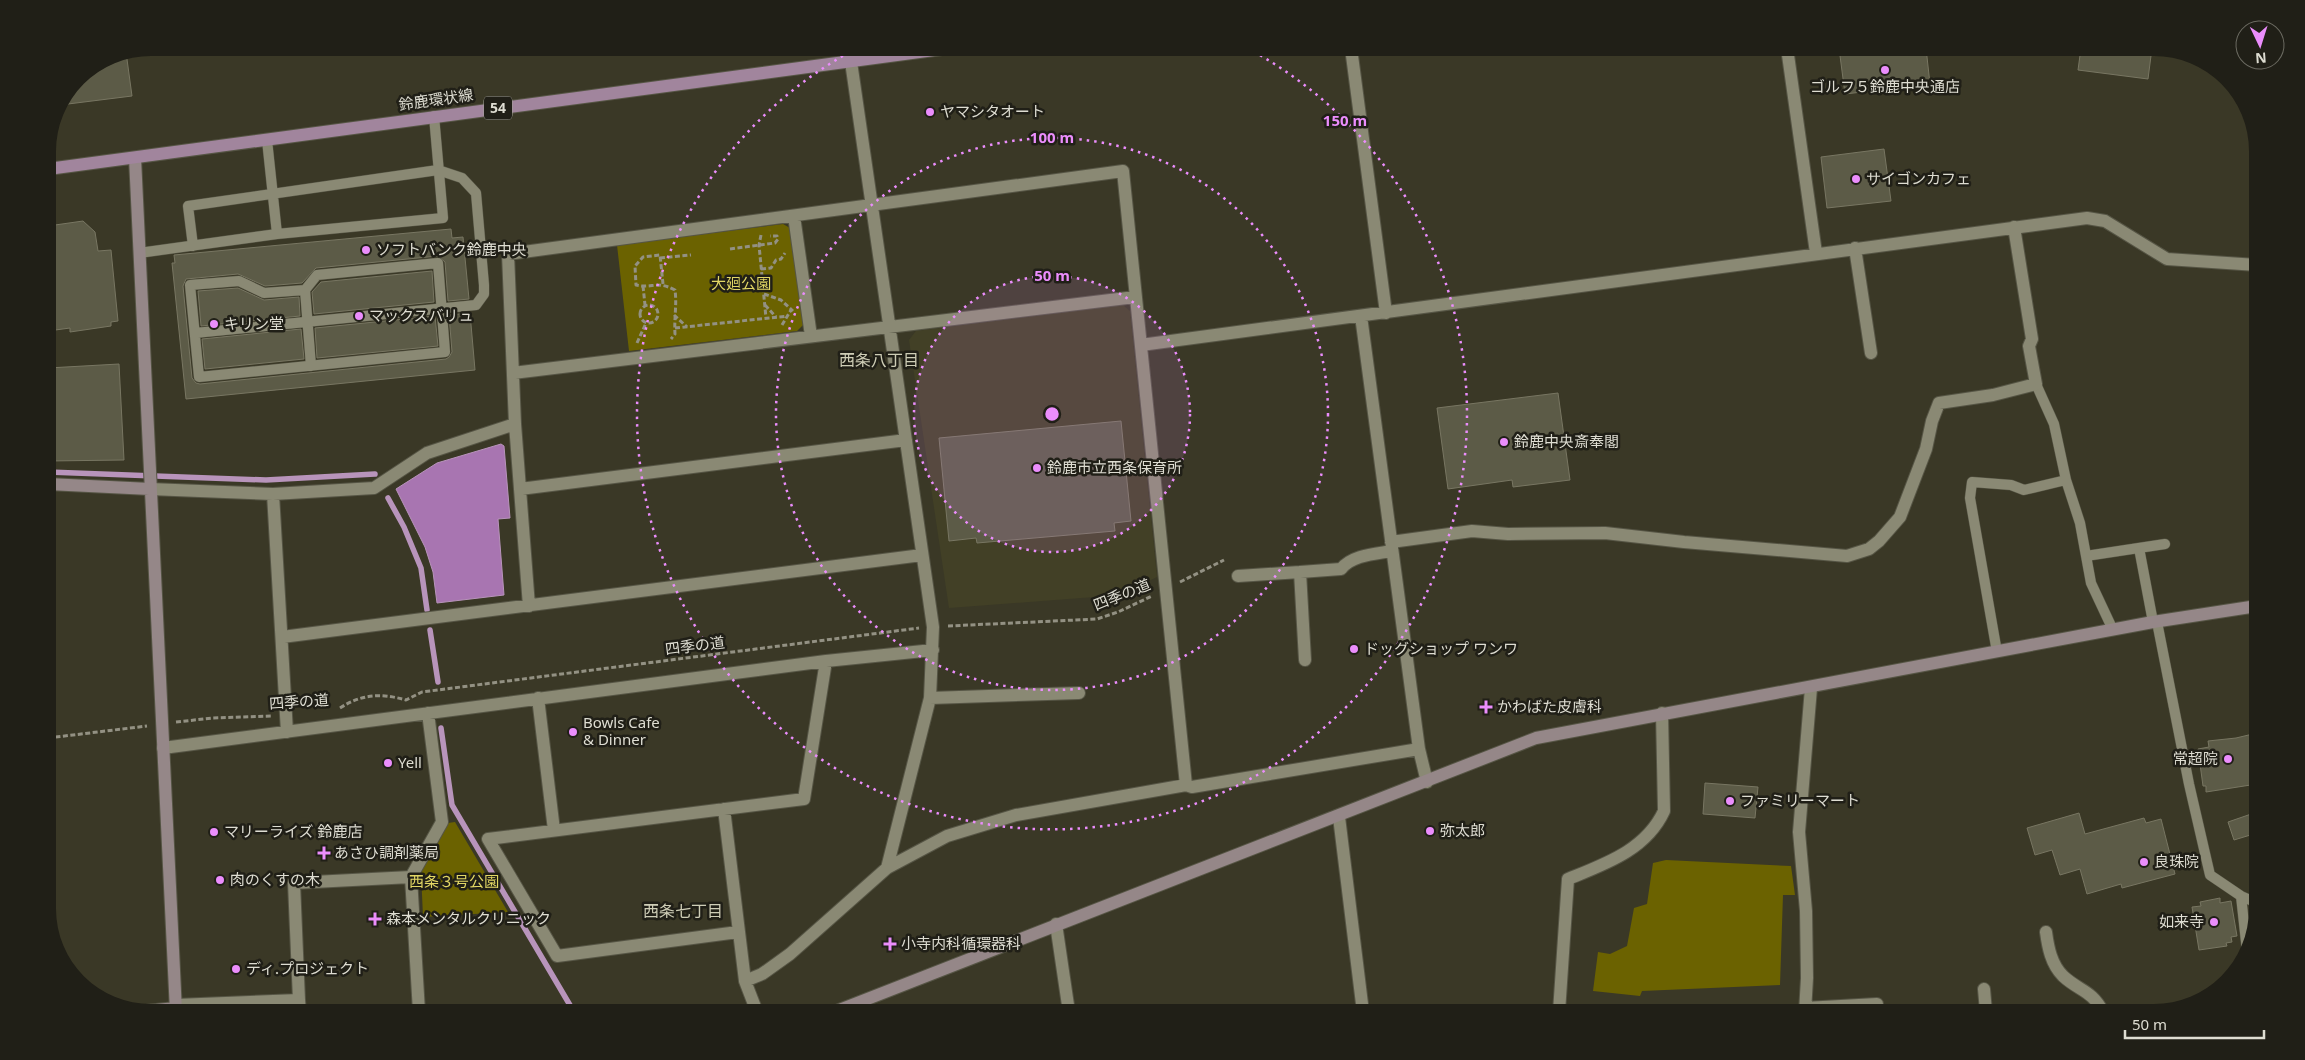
<svg xmlns="http://www.w3.org/2000/svg" width="2305" height="1060" font-family="'Noto Sans','Noto Sans JP',sans-serif">
<style>
.built{fill:#424026}
.green{fill:#6b6200}
.water{fill:#a875b1;stroke:#b894bb}
.lines{fill:none;stroke-linecap:round;stroke-linejoin:round}
.stream{stroke:#b894bb;stroke-width:5.5}
.building{fill:#5c5b47;stroke:#787662}
.lane-casing{stroke:#565545;stroke-width:11}
.street-casing{stroke:#565545;stroke-width:14}
.secondary-casing{stroke:#565545;stroke-width:14}
.primary-casing{stroke:#565545;stroke-width:14}
.path{stroke:#939183;stroke-width:3;stroke-dasharray:5 2.5;stroke-linecap:butt}
.lane{stroke:#8a8974;stroke-width:10}
.street{stroke:#8a8974;stroke-width:12}
.secondary{stroke:#958788;stroke-width:12}
.primary{stroke:#a1859d;stroke-width:12}
.ring{fill:none;stroke:#eb8dfc;stroke-width:2.5;stroke-dasharray:2.5 5}
.poi-dot{fill:#eb8dfc;stroke:#201f17;stroke-width:2}
.labels{text-anchor:middle;stroke-width:5;stroke-linejoin:round;paint-order:stroke}
.shield{fill:#201f17;stroke:#a5a49a;stroke-width:1}
.shield-label{font-size:14px;font-weight:bold;fill:#deddd2}
.poi-label{font-size:15px;fill:#deddd2;stroke:#201f17;text-anchor:start}
.street-label{font-size:15px;fill:#deddd2;stroke:#201f17}
.park-label{font-size:15px;fill:#e2d765;stroke:#201f17}
.neighbourhood-label{font-size:16px;fill:#cecdb6;stroke:#201f17}
.centre{fill:#eb8dfc;stroke:#201f17;stroke-width:2.5}
.ring-label{font-size:15px;text-anchor:middle;font-weight:bold;fill:#eb8dfc;stroke:#201f17;stroke-width:5;stroke-linejoin:round;paint-order:stroke}
</style>
<rect width="100%" height="100%" fill="#3a3826"/>
<path class="built" d="M 1123,305 L 1130,311 L 1157,577 L 1120,595 L 949,608 L 909,340 L 916,331 Z"/>
<path class="green" d="M 783,224 L 790,228 L 804,324 L 797,331 L 629,351 L 617,245 Z
M 455,822 L 508,912 L 423,917 L 421,872 L 448,823 Z
M 1666,860 L 1791,866 L 1795,895 L 1783,895 L 1780,985 L 1642,991 L 1640,996 L 1593,991 L 1598,952 L 1610,954 L 1627,946 L 1634,908 L 1647,904 L 1653,863 Z"/>
<path class="water" d="M 501,444 L 504,446 L 510,518 L 498,519 L 504,595 L 437,603 L 433,572 L 425,547 L 396,489 L 437,463 Z"/>
<g class="lines">
<path class="stream" d="M 48,472 L 266,480 L 375,474
M 388,498 L 404,527 L 421,568 L 427,610
M 430,630 L 438,682
M 441,728 L 452,805 L 574,1012"/>
</g>
<path class="building" d="M 1839,48 L 1926,48 L 1930,84 L 1845,94 Z
M 2081,48 L 2152,48 L 2148,79 L 2078,70 Z
M 126,52 L 132,96 L 60,105 L 78,78 L 112,55 Z
M 1884,149 L 1891,201 L 1827,208 L 1821,157 Z
M 83,221 L 95,232 L 98,251 L 111,250 L 118,321 L 111,322 L 111,326 L 70,332 L 70,328 L 48,331 L 48,226 Z
M 451,229 L 452,238 L 463,237 L 469,299 L 448,301 L 445,262 L 438,256 L 316,268 L 302,283 L 265,286 L 238,274 L 186,279 L 183,286 L 192,378 L 196,383 L 200,384 L 446,359 L 449,357 L 452,352 L 449,315 L 470,313 L 475,370 L 186,399 L 172,263 L 175,263 L 174,255 Z
M 432,271 L 434,302 L 314,314 L 312,292 L 321,282 Z
M 238,288 L 264,300 L 299,297 L 300,316 L 201,326 L 198,291 Z
M 435,316 L 438,346 L 317,358 L 315,328 Z
M 301,329 L 304,359 L 205,369 L 202,339 Z
M 119,364 L 124,460 L 48,461 L 48,368 Z
M 1558,393 L 1570,480 L 1513,487 L 1512,480 L 1448,489 L 1437,408 Z
M 1121,421 L 1131,521 L 1114,523 L 1115,531 L 977,543 L 976,538 L 949,541 L 939,438 Z
M 2257,733 L 2257,784 L 2206,792 L 2206,786 L 2203,786 L 2198,749 L 2209,747 L 2208,741 L 2236,738 Z
M 1705,783 L 1758,787 L 1755,818 L 1703,814 Z
M 2257,812 L 2257,833 L 2234,840 L 2228,822 Z
M 2079,813 L 2085,834 L 2144,818 L 2146,823 L 2161,819 L 2175,874 L 2122,888 L 2121,884 L 2087,894 L 2080,869 L 2060,875 L 2052,850 L 2035,855 L 2027,828 Z
M 2220,898 L 2220,903 L 2231,901 L 2237,936 L 2231,937 L 2232,942 L 2226,943 L 2227,946 L 2199,950 L 2192,907 L 2201,906 L 2200,902 Z"/>
<g class="lines">
<g class="lane-casing">
<path id="lane" d="M 267,140 L 277,234
M 193,246 L 188,206 L 438,170 L 462,178 L 476,193 L 484,285 L 484,294 L 476,305 L 195,333
M 139,253 L 277,234 L 443,218 L 434,116
M 305,290 L 264,293 L 239,281 L 190,285 L 199,377 L 445,352 L 438,263 L 317,275 L 305,290 L 311,366
M 2036,384 L 2054,424 L 2066,480 L 2080,523 L 2091,583 L 2113,630
M 2139,548 L 2153,622
M 2086,556 L 2165,544
M 2157,622 L 2189,784 L 2210,875 L 2241,896 L 2257,903
M 1997,652 L 1970,498 L 1972,482 L 2011,485 L 2024,490 L 2066,480
M 2241,896 L 2247,951"/>
</g>
<g class="street-casing">
<path id="street" d="M 849,48 L 933,627 L 930,698 L 887,868
M 1351,48 L 1386,313
M 1787,48 L 1816,253
M 794,216 L 811,336
M 1855,248 L 1871,353
M 1361,316 L 1419,749 L 1427,782
M 1141,345 L 2087,218 L 2105,221 L 2167,259 L 2257,265
M 513,373 L 1135,297
M 150,489 L 273,494 L 374,488 L 427,453 L 515,424
M 520,489 L 906,440
M 273,494 L 287,732
M 1391,542 L 1472,531 L 1508,534 L 1605,533 L 1684,542 L 1847,556 L 1869,549 L 1879,541 L 1900,517 L 1926,449 L 1932,421 L 1939,403 L 1993,395 L 2036,384 L 2029,346 L 2032,339 L 2014,227
M 1238,576 L 1300,572
M 529,606 L 515,424 L 508,254 L 1123,171 L 1186,785
M 282,637 L 922,555
M 1305,660 L 1300,572 L 1341,569 C 1352,555 1375,554 1392,551
M 538,698 L 554,830
M 930,698 L 1079,693
M 163,748 L 826,661 L 933,650
M 724,809 L 745,981 L 757,1012
M 1339,817 L 1363,1012
M 411,877 L 442,822 L 428,713
M 1056,924 L 1069,1012
M 738,932 L 557,956 L 488,839 L 804,799 L 826,661
M 2046,932 C 2048,947 2051,964 2063,976 C 2079,991 2092,990 2103,1012
M 745,981 L 762,974 L 790,954 L 887,868 L 947,836 L 1016,815 L 1186,785 L 1192,787 L 1419,749
M 1984,989 L 1986,1012
M 299,1000 L 300,1012
M 176,1005 L 299,1000 L 294,883 L 411,877 L 419,1012
M 1805,1008 L 1877,1004
M 1559,1012 L 1568,879 C 1605,864 1646,850 1664,811 L 1662,713
M 1805,1012 L 1807,978 L 1806,911 L 1799,832 L 1811,688"/>
</g>
<g class="secondary-casing">
<path id="secondary" d="M 135,158 L 176,1012
M 48,484 L 150,489
M 146,1011 L 176,1008
M 834,1012 L 1536,738 L 2153,622 L 2257,606"/>
</g>
<g class="primary-casing">
<path id="primary" d="M 48,169 L 949,48"/>
</g>
<path class="path" d="M 761,235 L 759,245 L 766,318
M 730,249 L 775,243 L 778,239 L 777,236 L 770,236
M 660,258 L 691,255
M 761,269 L 771,268 L 776,260 L 781,259 L 785,253
M 663,284 L 660,255 L 643,257 L 635,266 L 636,285 C 653,289 656,280 675,290 C 677,305 674,318 675,334 L 671,339
M 643,286 L 645,305
M 764,294 L 781,300 L 793,311
M640 314a9 9 0 1 1 18 0a9 9 0 1 1-18 0Z
M 765,305 L 776,317
M 674,315 L 687,327
M 782,325 L 791,310
M 675,328 L 788,316
M 637,343 L 646,323
M 1180,582 L 1224,560
M 948,626 L 1097,619 L 1118,612 L 1152,596
M 340,708 C 362,694 381,693 406,700 L 422,692 L 919,628
M 176,722 L 213,718 L 272,716
M 48,738 L 147,726"/>
<use href="#lane" class="lane"/>
<use href="#street" class="street"/>
<use href="#secondary" class="secondary"/>
<use href="#primary" class="primary"/>
</g>
<circle cx="1052" cy="414" r="138" fill="#eb8dfc" fill-opacity=".12"/>
<g class="ring">
<circle cx="1052" cy="414" r="138"/>
<circle cx="1052" cy="414" r="276"/>
<path d="M1247 48A415 415 0 1 1 857 48"/>
</g>
<g class="poi-dot">
<circle cx="1885" cy="70" r="5"/>
<circle cx="930" cy="112" r="5"/>
<circle cx="1856" cy="179" r="5"/>
<circle cx="366" cy="250" r="5"/>
<circle cx="359" cy="316" r="5"/>
<circle cx="214" cy="324" r="5"/>
<circle cx="1504" cy="442" r="5"/>
<circle cx="1037" cy="468" r="5"/>
<circle cx="1354" cy="649" r="5"/>
<path d="M1483.5 699.5h5v5h5v5h-5v5h-5v-5h-5v-5h5z"/>
<circle cx="573" cy="732" r="5"/>
<circle cx="2228" cy="759" r="5"/>
<circle cx="388" cy="763" r="5"/>
<circle cx="1730" cy="801" r="5"/>
<circle cx="1430" cy="831" r="5"/>
<circle cx="214" cy="832" r="5"/>
<path d="M321.5 845.5h5v5h5v5h-5v5h-5v-5h-5v-5h5z"/>
<circle cx="2144" cy="862" r="5"/>
<circle cx="220" cy="880" r="5"/>
<path d="M372.5 911.5h5v5h5v5h-5v5h-5v-5h-5v-5h5z"/>
<circle cx="2214" cy="922" r="5"/>
<path d="M887.5 936.5h5v5h5v5h-5v5h-5v-5h-5v-5h5z"/>
<circle cx="236" cy="969" r="5"/>
</g>
<g class="labels">
<rect class="shield" x="484" y="96.5" width="28" height="23" rx="4"/>
<g class="shield-label">
<text x="498" y="113">54</text>
</g>
<g class="poi-label">
<text x="1885" y="92" text-anchor="middle">ゴルフ５鈴鹿中央通店</text>
<text x="940" y="117">ヤマシタオート</text>
<text x="1866" y="184">サイゴンカフェ</text>
<text x="376" y="255">ソフトバンク鈴鹿中央</text>
<text x="369" y="321">マックスバリュ</text>
<text x="224" y="329">キリン堂</text>
<text x="1514" y="447">鈴鹿中央斎奉閣</text>
<text x="1047" y="473">鈴鹿市立西条保育所</text>
<text x="1364" y="654">ドッグショップ ワンワ</text>
<text x="1497" y="712">かわばた皮膚科</text>
<text x="583" y="728">Bowls Cafe<tspan x="583" dy="17">&amp; Dinner</tspan></text>
<text x="2218" y="764" text-anchor="end">常超院</text>
<text x="398" y="768">Yell</text>
<text x="1740" y="806">ファミリーマート</text>
<text x="1440" y="836">弥太郎</text>
<text x="224" y="837">マリーライズ 鈴鹿店</text>
<text x="334" y="858">あさひ調剤薬局</text>
<text x="2154" y="867">良珠院</text>
<text x="230" y="885">肉のくすの木</text>
<text x="386" y="924">森本メンタルクリニック</text>
<text x="2204" y="927" text-anchor="end">如来寺</text>
<text x="901" y="949">小寺内科循環器科</text>
<text x="246" y="974">ディ.プロジェクト</text>
</g>
<g class="street-label">
<text transform="translate(436 100) rotate(-8)" y="5">鈴鹿環状線</text>
<text transform="translate(1122 595) rotate(-22)" y="5">四季の道</text>
<text transform="translate(695 646) rotate(-7)" y="5">四季の道</text>
<text transform="translate(299 702) rotate(-4)" y="5">四季の道</text>
</g>
<g class="park-label">
<text x="741" y="289">大廻公園</text>
<text x="454" y="887">西条３号公園</text>
</g>
<g class="neighbourhood-label">
<text x="879" y="366">西条八丁目</text>
<text x="683" y="917">西条七丁目</text>
</g>
</g>
<path d="M0 0H2305V1060H0ZM151 56H2154A95 95 0 0 1 2249 151V909A95 95 0 0 1 2154 1004H151A95 95 0 0 1 56 909V151A95 95 0 0 1 151 56Z" fill="#201f17" fill-rule="evenodd"/>
<circle cx="1052" cy="414" r="8" class="centre"/>
<g class="ring-label">
<text x="1345" y="126">150 m</text>
<text x="1052" y="143">100 m</text>
<text x="1052" y="281">50 m</text>
</g>
<g transform="translate(2260 45) rotate(176)"><circle r="24" fill="#201f17" stroke="#6c6b62"/>
<path d="M0-4L9 19L0 12L-9 19Z" fill="#eb8dfc"/>
<text y="-8" font-size="14" font-weight="bold" text-anchor="middle" fill="#deddd2">N</text>
</g>
<path d="M2125 1030v8h139v-8" fill="none" stroke="#deddd2" stroke-width="2.5"/>
<text x="2132" y="1030" font-size="15" fill="#deddd2" stroke="#201f17" stroke-width="4" paint-order="stroke">50 m</text>
</svg>
